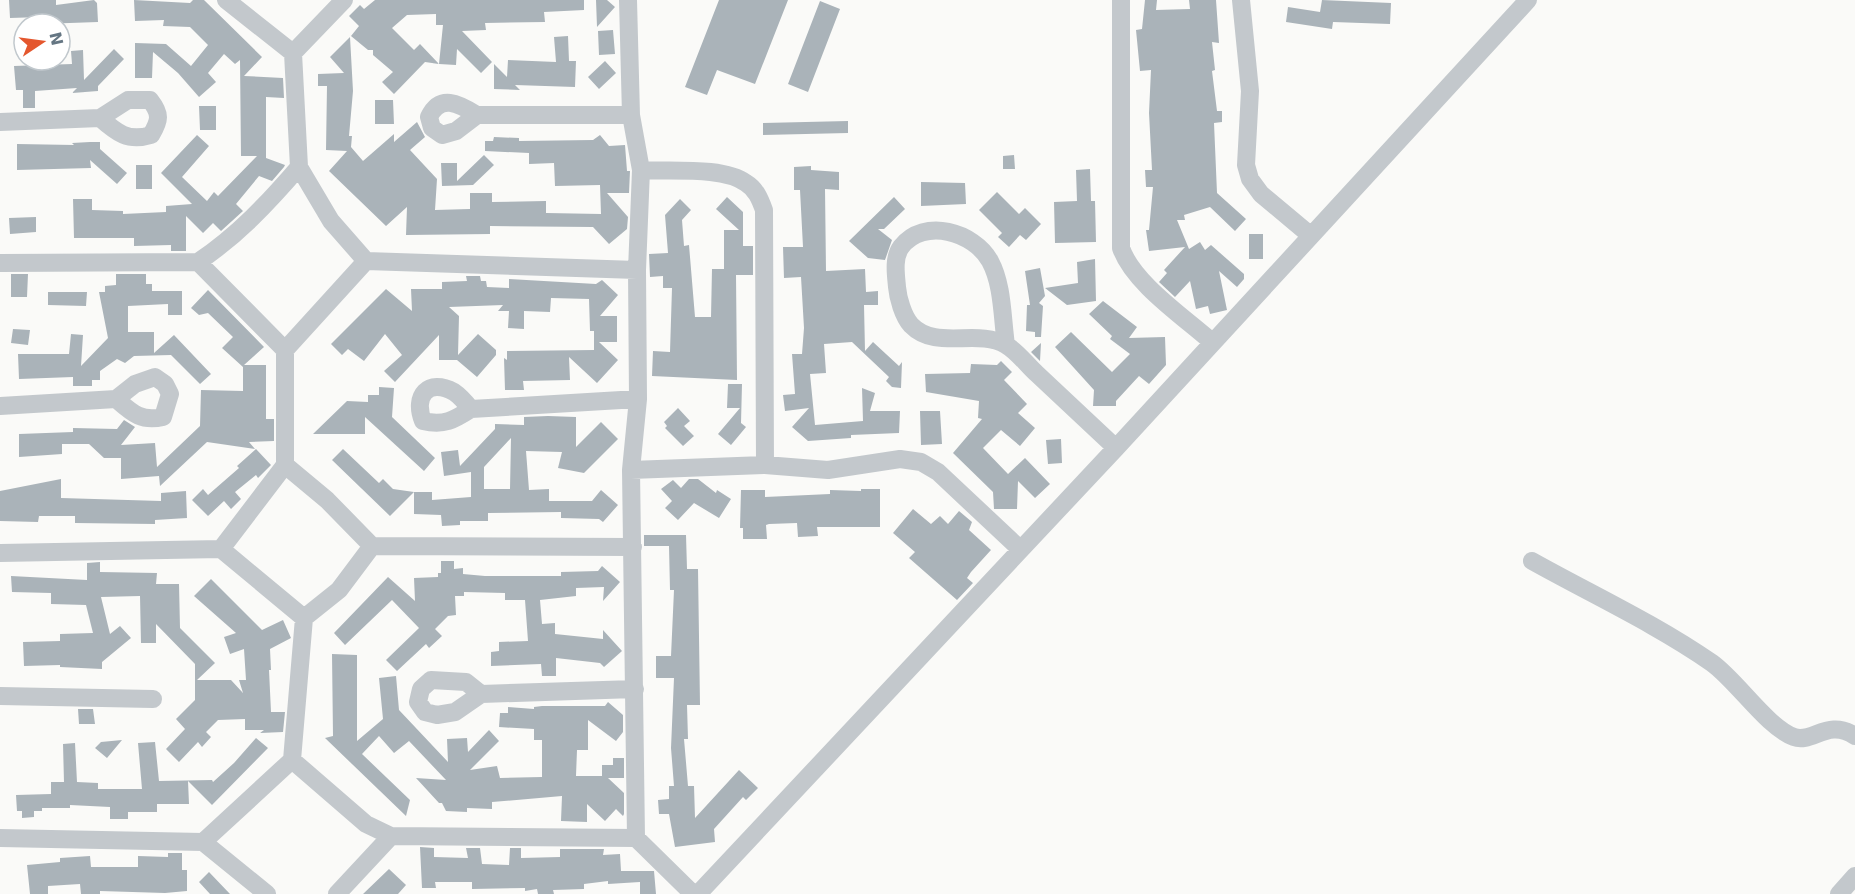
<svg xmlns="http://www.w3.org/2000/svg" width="1855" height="894" font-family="'DejaVu Sans',sans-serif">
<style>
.building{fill:#aab3b9;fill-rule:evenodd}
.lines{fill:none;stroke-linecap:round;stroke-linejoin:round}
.minor{stroke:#c3c8cc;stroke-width:18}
</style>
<rect width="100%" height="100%" fill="#fafaf8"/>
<path class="building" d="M 9,0 L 56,0 L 56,5 L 94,0 L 97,3 L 98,22 L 41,24 L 41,17 L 10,18 Z
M 134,0 L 190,3 L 193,0 L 204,0 L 262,57 L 244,76 L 283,78 L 284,98 L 266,97 L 266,158 L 285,165 L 284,167 L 272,181 L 259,176 L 236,204 L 243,211 L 221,231 L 213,223 L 203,233 L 186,216 L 186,251 L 171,251 L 171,245 L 134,246 L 134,238 L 74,238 L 73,199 L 92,199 L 92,210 L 123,211 L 123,214 L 166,212 L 166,206 L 192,204 L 161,173 L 197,135 L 209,146 L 182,177 L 207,201 L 214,192 L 218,196 L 257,156 L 241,156 L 240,60 L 235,64 L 224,54 L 208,73 L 216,82 L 199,97 L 178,73 L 153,52 L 152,78 L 135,78 L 135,43 L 166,44 L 191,66 L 208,45 L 190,27 L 163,26 L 164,20 L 135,21 Z
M 375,0 L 584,0 L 584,10 L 544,12 L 545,22 L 485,23 L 486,30 L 462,31 L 492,62 L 481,73 L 457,49 L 456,65 L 439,64 L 443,25 L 436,25 L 436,14 L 407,15 L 392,28 L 414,50 L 420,44 L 439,64 L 425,62 L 394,94 L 382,82 L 393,72 L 373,55 L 373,50 L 368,50 L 351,36 L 359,26 L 349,16 L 360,5 L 364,9 Z
M 596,0 L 607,0 L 615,7 L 597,27 Z
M 719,0 L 788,0 L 755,84 L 717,70 L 707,95 L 685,87 Z
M 1145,0 L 1157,0 L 1156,10 L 1190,9 L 1189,0 L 1216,0 L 1219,43 L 1212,42 L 1215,70 L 1212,71 L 1217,111 L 1222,111 L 1222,122 L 1214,123 L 1217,193 L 1246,219 L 1235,231 L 1210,207 L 1184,215 L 1185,220 L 1177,220 L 1189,249 L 1200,242 L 1205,250 L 1211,245 L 1244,274 L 1244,279 L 1237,287 L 1219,271 L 1227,310 L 1210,314 L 1208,306 L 1196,309 L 1190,281 L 1175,297 L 1159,282 L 1167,273 L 1164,270 L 1185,247 L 1149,251 L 1146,230 L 1149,230 L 1153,187 L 1146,187 L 1145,170 L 1152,170 L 1149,113 L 1151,70 L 1140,71 L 1136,30 L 1142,29 Z
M 1322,0 L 1391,3 L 1390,24 L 1333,22 L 1332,29 L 1286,22 L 1288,7 L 1320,12 Z
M 820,1 L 840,9 L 808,92 L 788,84 Z
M 613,30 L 615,54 L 599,55 L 598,31 Z
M 568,36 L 569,61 L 576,61 L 575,87 L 515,85 L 520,90 L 494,89 L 494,64 L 507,77 L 508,60 L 556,62 L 554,37 Z
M 350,37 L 353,91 L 349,136 L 352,136 L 351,147 L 363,161 L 394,134 L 394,142 L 417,122 L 425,137 L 410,150 L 437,179 L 435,210 L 470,209 L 470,193 L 492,193 L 492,202 L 546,201 L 546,213 L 601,214 L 600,185 L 555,186 L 554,163 L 529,164 L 529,153 L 485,151 L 485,141 L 493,141 L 494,137 L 519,138 L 519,141 L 593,140 L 600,135 L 609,146 L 625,145 L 627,171 L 630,171 L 629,193 L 607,193 L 628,217 L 627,229 L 609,244 L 593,227 L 490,226 L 490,234 L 406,235 L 407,207 L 386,226 L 329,171 L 347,151 L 326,150 L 327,86 L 318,86 L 318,74 L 344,73 L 330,57 Z
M 114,49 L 124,59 L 98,86 L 98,91 L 72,93 L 77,88 L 35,91 L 35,108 L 23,108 L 23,90 L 16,90 L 14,66 L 72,64 L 71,51 L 83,50 L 84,80 Z
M 605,61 L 616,73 L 599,89 L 588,77 Z
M 375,100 L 393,100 L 394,124 L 375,124 Z
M 199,106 L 216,106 L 216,130 L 200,130 Z
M 848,121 L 848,133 L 763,135 L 763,123 Z
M 90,142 L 100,142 L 100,149 L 127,173 L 117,184 L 90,160 L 91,168 L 17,170 L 17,144 L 74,145 L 72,143 Z
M 484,155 L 494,165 L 473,185 L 442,186 L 441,163 L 457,163 L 457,181 Z
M 1014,155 L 1015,169 L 1003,169 L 1003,156 Z
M 136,165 L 152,165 L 152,189 L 136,189 Z
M 811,166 L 811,170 L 839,172 L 839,190 L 825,189 L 826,271 L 865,269 L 866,292 L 878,291 L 878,305 L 864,305 L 865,351 L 873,342 L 899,366 L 902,362 L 901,388 L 892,387 L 886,381 L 889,377 L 852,342 L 824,344 L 826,373 L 810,374 L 815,425 L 863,421 L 862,388 L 875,393 L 870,411 L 900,411 L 899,433 L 851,435 L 851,438 L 808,441 L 792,427 L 809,408 L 785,411 L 783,395 L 795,394 L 792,354 L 802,354 L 804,328 L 801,277 L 784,278 L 783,247 L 803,247 L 800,190 L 794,190 L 794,167 Z
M 1090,169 L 1091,201 L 1095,201 L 1096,242 L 1055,243 L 1054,202 L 1077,201 L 1076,170 Z
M 921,182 L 965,183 L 966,204 L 921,206 Z
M 997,192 L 1019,214 L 1025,208 L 1041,224 L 1026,240 L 1020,235 L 1009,247 L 998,237 L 1002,233 L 979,210 Z
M 727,197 L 743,212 L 743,246 L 753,246 L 753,275 L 736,275 L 737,380 L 652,376 L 653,351 L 670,352 L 672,288 L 663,288 L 663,276 L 650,277 L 649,254 L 668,253 L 665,215 L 680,199 L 691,210 L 682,220 L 684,246 L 689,245 L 695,317 L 711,317 L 712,269 L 724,269 L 724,230 L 739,230 L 716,209 Z
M 894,197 L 905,209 L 884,229 L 878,229 L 892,240 L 885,260 L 868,258 L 849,241 Z
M 36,217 L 36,232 L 10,234 L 9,218 Z
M 1249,234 L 1263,234 L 1263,259 L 1249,259 Z
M 1095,259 L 1096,301 L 1067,305 L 1045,288 L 1078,283 L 1077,262 Z
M 1040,268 L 1045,296 L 1039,303 L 1043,306 L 1041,337 L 1035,337 L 1035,332 L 1026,331 L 1027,305 L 1030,305 L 1025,271 Z
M 11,274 L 28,274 L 27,297 L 11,297 Z
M 116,274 L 146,274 L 146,284 L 152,284 L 152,291 L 182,291 L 182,315 L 168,315 L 168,304 L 128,306 L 128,332 L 154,332 L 154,353 L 174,335 L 211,374 L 200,384 L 171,355 L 134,356 L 125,363 L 117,359 L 100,371 L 100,380 L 92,380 L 92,386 L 73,386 L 73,377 L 19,379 L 18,354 L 69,354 L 71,334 L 83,335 L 81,366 L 108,338 L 99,292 L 105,292 L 105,286 L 116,285 Z
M 466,276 L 480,276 L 481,281 L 486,281 L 487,287 L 509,288 L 509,279 L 596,284 L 602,280 L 618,295 L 600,316 L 617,316 L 617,342 L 599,342 L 618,360 L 597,383 L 569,357 L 570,380 L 523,381 L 524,390 L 505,390 L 504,358 L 507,360 L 507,351 L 594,350 L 594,331 L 590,331 L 589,299 L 551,298 L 550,312 L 524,311 L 524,329 L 508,328 L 509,311 L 498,311 L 503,305 L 449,307 L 459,316 L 458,355 L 478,334 L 496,350 L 496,355 L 477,377 L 457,360 L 439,360 L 439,335 L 395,382 L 384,371 L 402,355 L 385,334 L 364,361 L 348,349 L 342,355 L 331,344 L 386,289 L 412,311 L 411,289 L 442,289 L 442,282 L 467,281 Z
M 208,290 L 264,347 L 244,365 L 266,365 L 266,419 L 274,419 L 274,441 L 249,442 L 255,449 L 207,442 L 160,486 L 159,476 L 121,479 L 121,458 L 104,458 L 89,444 L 62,444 L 62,454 L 19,457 L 19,434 L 73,432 L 73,428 L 117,429 L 124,420 L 135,427 L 121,445 L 155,443 L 157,467 L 200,426 L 201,390 L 243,391 L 243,367 L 222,348 L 233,337 L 208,313 L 199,315 L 191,308 Z
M 48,292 L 87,292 L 86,306 L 48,305 Z
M 1103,301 L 1137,327 L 1129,338 L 1165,337 L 1166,365 L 1149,384 L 1139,376 L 1116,401 L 1116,406 L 1093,406 L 1094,390 L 1055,347 L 1071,332 L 1112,372 L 1130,354 L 1110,339 L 1112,336 L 1089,314 Z
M 13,329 L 30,330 L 28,345 L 11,343 Z
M 1041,343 L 1040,361 L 1031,352 Z
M 1001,361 L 1012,372 L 1004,380 L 1027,404 L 1018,413 L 1035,428 L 1020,446 L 1001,430 L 983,448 L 1008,474 L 1025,458 L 1050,484 L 1035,498 L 1018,481 L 1017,509 L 994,509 L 993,492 L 953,453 L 982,419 L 978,418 L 979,401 L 926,392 L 925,374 L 970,373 L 971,364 L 997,365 Z
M 728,384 L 742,384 L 741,423 L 746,427 L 731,445 L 718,434 L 740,408 L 727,408 Z
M 379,387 L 394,388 L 392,417 L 435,458 L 424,471 L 365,417 L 365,434 L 313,434 L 347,401 L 368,402 L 368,395 L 379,395 Z
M 678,408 L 690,421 L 684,426 L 694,436 L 683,446 L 665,428 L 667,426 L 664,422 Z
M 920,411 L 940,411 L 942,444 L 921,445 Z
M 548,416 L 576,417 L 576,447 L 601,422 L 618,439 L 584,473 L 558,468 L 562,452 L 526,451 L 529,490 L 549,489 L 549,501 L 592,501 L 601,490 L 618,505 L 603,522 L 599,519 L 561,518 L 561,512 L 488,513 L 488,521 L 460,521 L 460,525 L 442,526 L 441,515 L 414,514 L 414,492 L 432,492 L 432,500 L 471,497 L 471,472 L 444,476 L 441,452 L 458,450 L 460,466 L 495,429 L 495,424 L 524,425 L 524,417 ZM 511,438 L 510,489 L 484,489 L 484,467 Z
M 1061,439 L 1062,463 L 1048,464 L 1046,440 Z
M 256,449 L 271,465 L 258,478 L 256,475 L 235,492 L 241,499 L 231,509 L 224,501 L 208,516 L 192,500 L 203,489 L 208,495 L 239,468 L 237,466 Z
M 343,449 L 379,483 L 383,479 L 393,489 L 414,492 L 390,516 L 332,460 Z
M 61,479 L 61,498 L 161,501 L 161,493 L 186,491 L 187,518 L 155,520 L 155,524 L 75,523 L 75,516 L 39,516 L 38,522 L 0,521 L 0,491 Z
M 689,479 L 698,479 L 716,493 L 717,490 L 731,499 L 719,518 L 694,503 L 678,520 L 665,508 L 672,501 L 661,489 L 673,480 L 681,488 Z
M 861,489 L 880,489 L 880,527 L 817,527 L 818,536 L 798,537 L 797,523 L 769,524 L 766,525 L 767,539 L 743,539 L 743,528 L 740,528 L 741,490 L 765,490 L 765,497 L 830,494 L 830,490 L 861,491 Z
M 913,509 L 931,524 L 940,516 L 948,524 L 959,511 L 972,522 L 969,530 L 991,550 L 971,572 L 967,578 L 973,583 L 957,600 L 909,558 L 915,552 L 893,533 Z
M 644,535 L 686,535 L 687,569 L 698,569 L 700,705 L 687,705 L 688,739 L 684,739 L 688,786 L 694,786 L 695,818 L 739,770 L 758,788 L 746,800 L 743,797 L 714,829 L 715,842 L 675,847 L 669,814 L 659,814 L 658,800 L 669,799 L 669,786 L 674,786 L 671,748 L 674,678 L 656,678 L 656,656 L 671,656 L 674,590 L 670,590 L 669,546 L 644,546 Z
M 441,561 L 454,561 L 454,569 L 463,568 L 463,574 L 485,576 L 561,576 L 561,572 L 598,571 L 602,566 L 620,582 L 603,601 L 604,587 L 576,588 L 576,596 L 540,600 L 542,624 L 555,623 L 555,634 L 603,639 L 603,630 L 622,651 L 604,667 L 600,663 L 556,658 L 556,676 L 542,676 L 541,664 L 491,666 L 491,652 L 499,651 L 499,642 L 528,641 L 525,600 L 505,600 L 505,593 L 464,592 L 464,596 L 455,596 L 456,615 L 448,616 L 435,629 L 442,636 L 429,648 L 426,644 L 397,671 L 386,660 L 419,628 L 392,600 L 345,645 L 334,633 L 388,577 L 415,601 L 414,578 L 438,577 L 438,573 L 441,573 Z
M 100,562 L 100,572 L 157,573 L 156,584 L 179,584 L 180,628 L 215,663 L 197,680 L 231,680 L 243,693 L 239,680 L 246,680 L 244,649 L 230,654 L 224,637 L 236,633 L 194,596 L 211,579 L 262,630 L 283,620 L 291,638 L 270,649 L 271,670 L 269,670 L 271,712 L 285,712 L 283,732 L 260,733 L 264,730 L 245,730 L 245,719 L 218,720 L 206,732 L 211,737 L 202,747 L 198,742 L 179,762 L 166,749 L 185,729 L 176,719 L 195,700 L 195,664 L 156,624 L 156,643 L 141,643 L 140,596 L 101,597 L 110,634 L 120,626 L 131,638 L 102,662 L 102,669 L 60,667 L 60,665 L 24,666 L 23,642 L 60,641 L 60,634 L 93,633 L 86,605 L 51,604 L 51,593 L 12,592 L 11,576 L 87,580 L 87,563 Z
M 332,654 L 357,655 L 357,741 L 383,719 L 379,678 L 396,676 L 399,710 L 448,762 L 447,739 L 467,738 L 468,752 L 489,730 L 499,741 L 470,770 L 497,766 L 500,778 L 542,777 L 542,740 L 534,740 L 534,729 L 499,727 L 500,713 L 508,713 L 508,707 L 534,709 L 534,707 L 542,706 L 605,706 L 608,702 L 623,715 L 623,732 L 616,741 L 588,720 L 588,750 L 577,750 L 576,776 L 602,776 L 602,765 L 613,765 L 613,758 L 624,758 L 624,778 L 608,778 L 624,793 L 624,814 L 623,816 L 616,809 L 605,821 L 587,804 L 587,822 L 561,821 L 562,796 L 492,802 L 492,809 L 467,808 L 467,812 L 446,811 L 442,803 L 439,803 L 416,778 L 446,780 L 409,741 L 394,753 L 379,736 L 362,754 L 410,800 L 406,816 L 325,738 L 333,736 Z
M 78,709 L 93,709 L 95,724 L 79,724 Z
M 256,738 L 268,748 L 212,805 L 188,781 L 189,804 L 157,804 L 157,812 L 128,812 L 128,819 L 110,819 L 110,807 L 70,805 L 70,808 L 42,808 L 42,811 L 34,811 L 34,817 L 22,818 L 22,811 L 17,811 L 16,795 L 51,794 L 51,782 L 64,782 L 63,744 L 75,743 L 77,782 L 98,783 L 98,789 L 142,789 L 138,743 L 155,742 L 159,781 L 212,780 L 213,782 L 234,763 Z
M 122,740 L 107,758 L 95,748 L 101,742 Z
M 420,847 L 434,848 L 434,857 L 468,858 L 466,848 L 480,848 L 482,864 L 509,865 L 510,848 L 521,848 L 521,858 L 560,857 L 560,849 L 604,849 L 603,855 L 620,854 L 621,871 L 654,871 L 656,894 L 640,894 L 640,882 L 608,884 L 608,881 L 584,884 L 584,889 L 553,890 L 554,894 L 538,894 L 537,889 L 525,891 L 525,888 L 472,889 L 472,882 L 435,882 L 436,888 L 422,888 Z
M 168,853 L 182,853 L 182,870 L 187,870 L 187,891 L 165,893 L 100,891 L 100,894 L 81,894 L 80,884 L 48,886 L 48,894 L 30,894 L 27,865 L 60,862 L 60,858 L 90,856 L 91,867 L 138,867 L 138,856 L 168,857 Z
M 389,869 L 406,885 L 398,894 L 363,894 Z
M 209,872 L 230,894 L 210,894 L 199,882 Z"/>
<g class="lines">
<path class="minor" d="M 226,0 L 293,53
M 344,0 L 293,53 L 299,167 L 331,221 L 366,261 L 637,270
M 628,0 L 631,115 L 641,170 L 637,270 L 638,399 L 631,470 L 636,838 L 693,894
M 1121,0 L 1121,248 C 1133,283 1184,317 1212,342
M 1241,0 L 1250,91 L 1246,165 L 1250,179 L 1261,194 L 1310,235
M 477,115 L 456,131 L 442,135 L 432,128 L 429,117 C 440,94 458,103 477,115 L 631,115
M 0,122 L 100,118 L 128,100 L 150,100 C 161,114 160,120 151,135 C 128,142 117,133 100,118
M 641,170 C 669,172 723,166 746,183 C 756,189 760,199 764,210 L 765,465
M 198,262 L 285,350
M 0,263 L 198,262 C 238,235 268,203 299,167
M 1006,345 C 1002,317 1003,285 990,261 C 974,232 924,217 901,247 C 893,258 896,275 897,287 C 898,298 903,316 911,325 C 936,351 977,328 1006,345 C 1017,351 1027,365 1036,373 C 1063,398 1089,423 1116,448
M 0,406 L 116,399 L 135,384 L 155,377 L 165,384 L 170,394 L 163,417 C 141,422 132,413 116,399
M 471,409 C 466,403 460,396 454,392 C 428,378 413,396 423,421 C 444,426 454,420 471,409 L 638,399
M 285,465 L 327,500 L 372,546 L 633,547
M 631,470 L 765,465 L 828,470 L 900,459 L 921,462 L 938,472 L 1020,549
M 221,549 L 285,465 L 285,350 L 366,261
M 0,553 L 221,549 L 304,618
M 1532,561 C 1591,594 1656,624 1712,663 C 1737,681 1767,727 1794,737 C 1812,744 1828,718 1855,736
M 481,694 L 466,682 L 431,680 L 421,689 L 418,702 L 425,712 L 437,715 L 455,712 L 481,694 L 635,689
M 0,696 L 153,699
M 292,760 L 366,824 L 391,836 L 636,838
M 0,838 L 203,842 L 267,894
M 203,842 L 292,760 L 304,618 L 339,590 L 372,546
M 337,894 L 391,836
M 698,894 L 1116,448 L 1528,0
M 1839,894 L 1855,876"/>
</g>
<g transform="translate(42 42) rotate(77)"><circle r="28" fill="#ffffff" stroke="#c1c8cd" stroke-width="1.5"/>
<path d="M0-4.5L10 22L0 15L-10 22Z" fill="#e4572e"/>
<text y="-9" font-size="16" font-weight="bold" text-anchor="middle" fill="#657683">N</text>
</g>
</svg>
